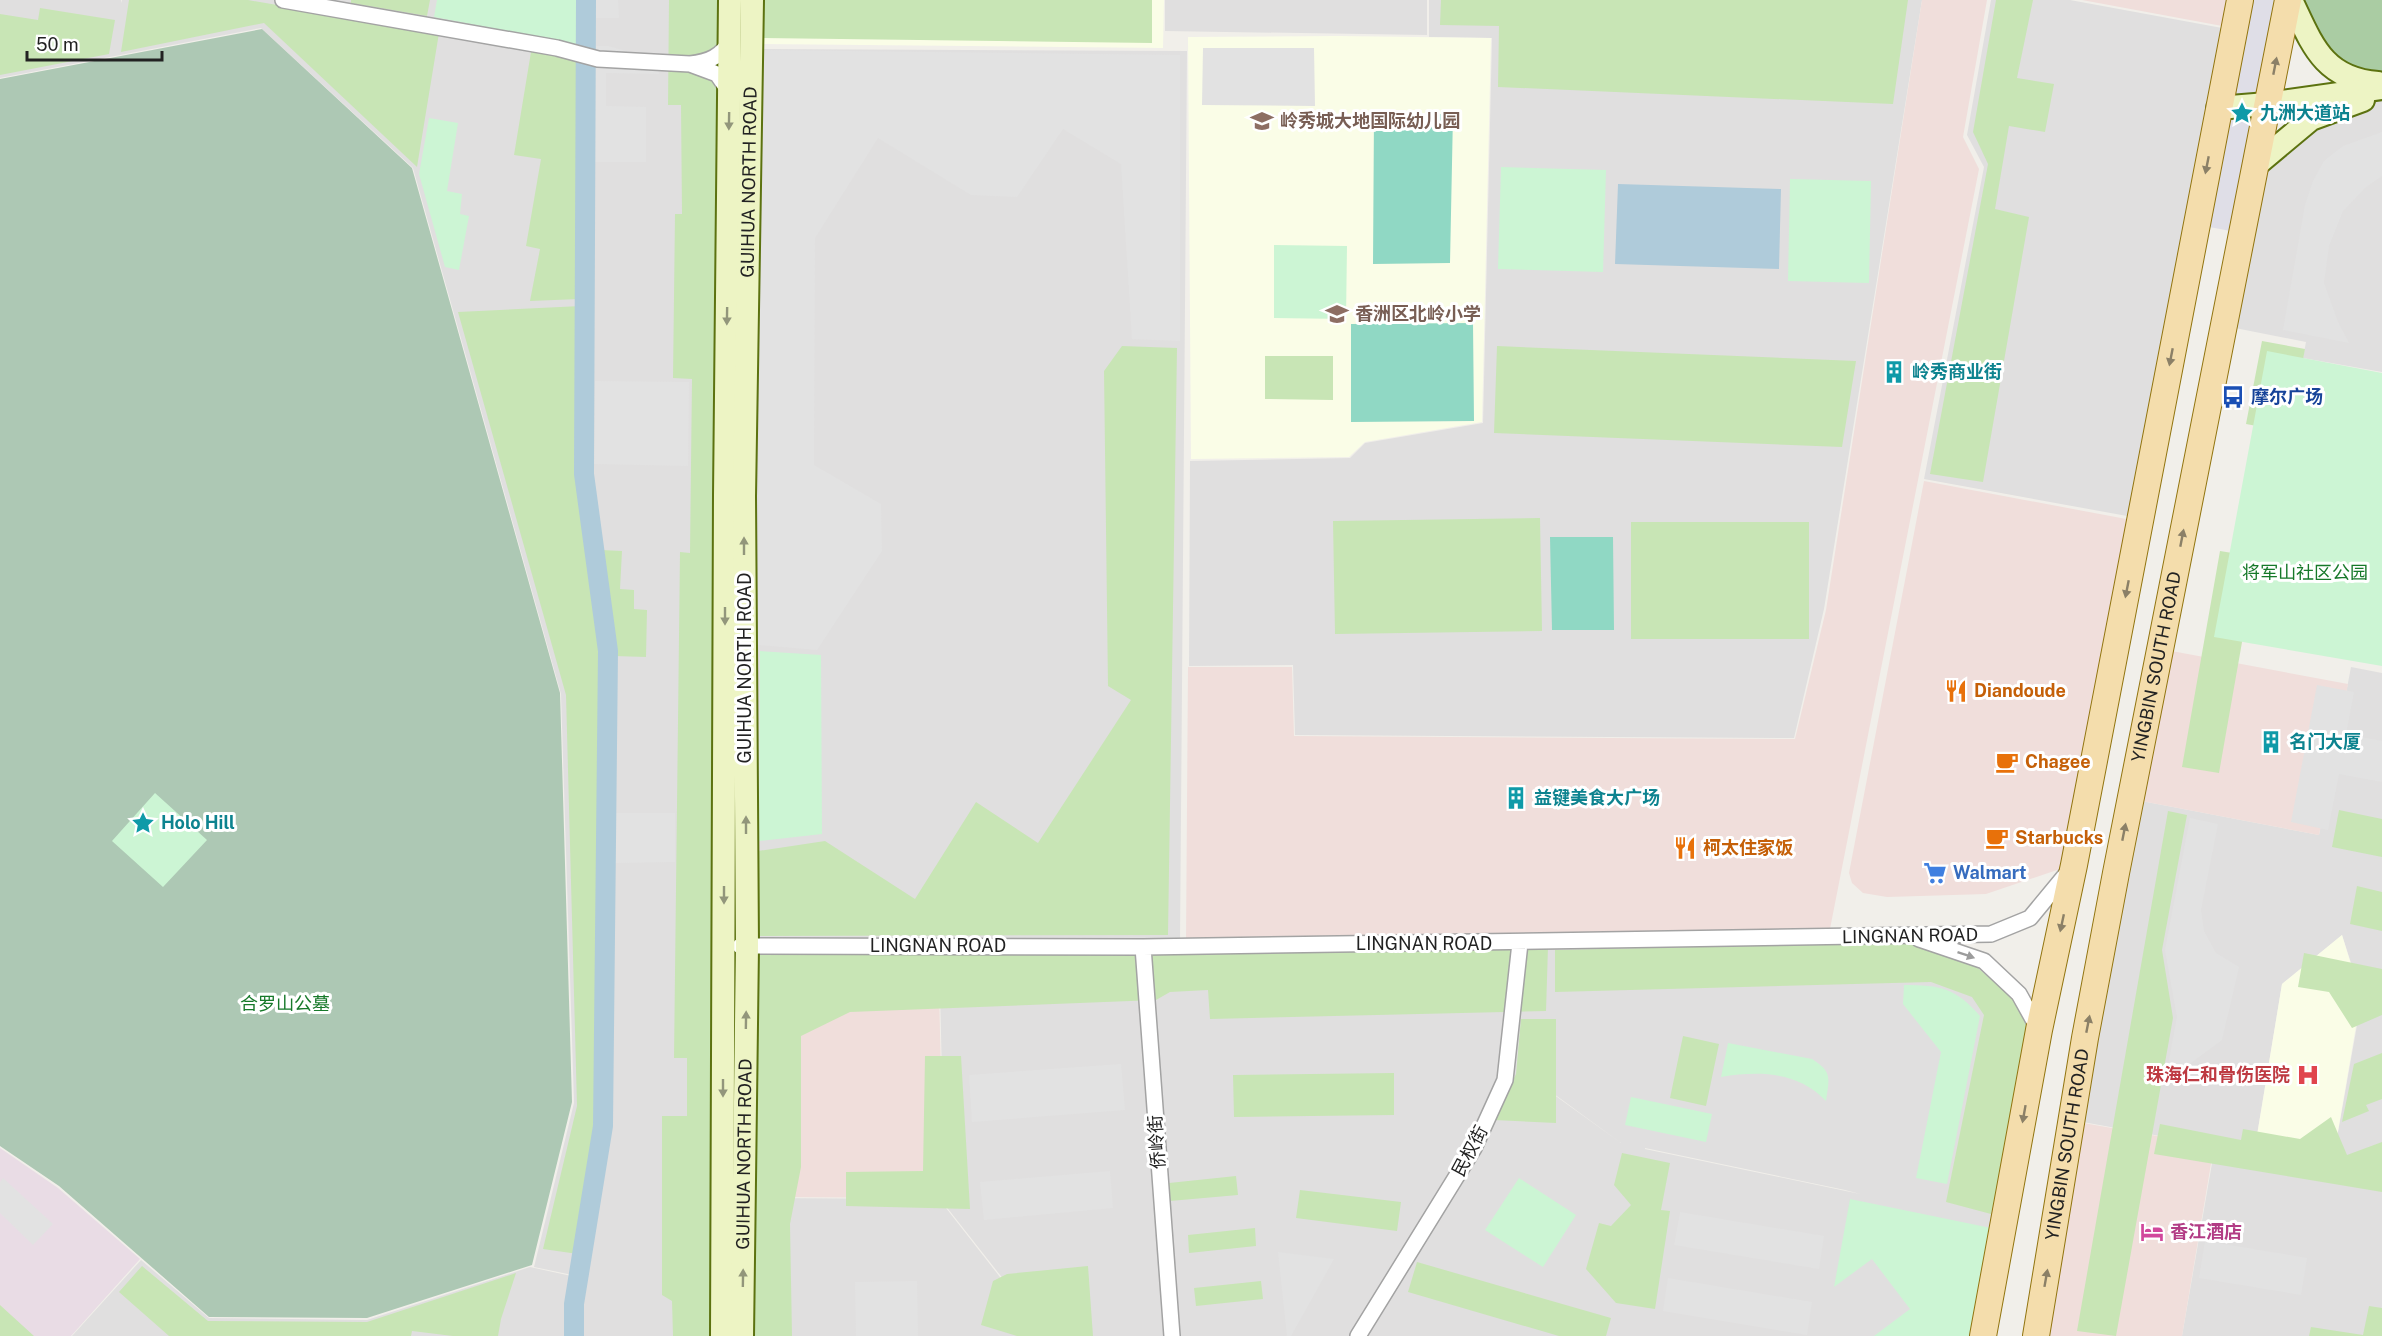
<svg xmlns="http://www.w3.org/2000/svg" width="2382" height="1336" font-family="'Public Sans','Noto Sans SC',sans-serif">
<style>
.residential{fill:#e0dfdf;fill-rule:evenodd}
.commercial{fill:#f0dedb}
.industrial{fill:#e9dce5}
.education{fill:#fafde7}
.grass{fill:#c8e5b5}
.forest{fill:#aacca3}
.cemetery{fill:#adc8b4}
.park{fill:#ccf5d4}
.pitch{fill:#90d8c4}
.parking{fill:#e2e2e2}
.plaza{fill:#dfdee7}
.water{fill:#afcbda}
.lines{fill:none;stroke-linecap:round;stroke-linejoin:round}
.canal{stroke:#afcbda;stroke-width:20}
.street-casing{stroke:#a3a3a3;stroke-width:18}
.secondary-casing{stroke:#5c7210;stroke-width:26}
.primary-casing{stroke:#91740f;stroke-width:28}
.street{stroke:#fff;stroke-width:15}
.secondary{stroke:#edf4c4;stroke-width:22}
.primary{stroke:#f4ddac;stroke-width:26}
.oneway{fill:#8b8067}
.oneway2{fill:#92967b}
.oneway3{fill:#9c9c9c}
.labels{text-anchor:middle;stroke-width:6;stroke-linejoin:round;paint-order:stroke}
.culture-label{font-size:18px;font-weight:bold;fill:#0d838f;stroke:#fff;text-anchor:start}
.education-label{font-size:18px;font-weight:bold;fill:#785e54;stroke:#fff;text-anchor:start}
.street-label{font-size:18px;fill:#222;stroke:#fff}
.transit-label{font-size:18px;font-weight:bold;fill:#164399;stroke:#fff;text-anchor:start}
.park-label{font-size:18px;fill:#17792a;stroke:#fff}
.food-label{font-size:18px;font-weight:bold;fill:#c56008;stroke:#fff;text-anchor:start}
.shop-label{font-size:18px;font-weight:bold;fill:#366cbe;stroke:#fff;text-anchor:start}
.health-label{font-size:18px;font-weight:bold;fill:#be3a42;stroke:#fff;text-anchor:end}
.hotel-label{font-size:18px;font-weight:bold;fill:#b23c85;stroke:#fff;text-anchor:start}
</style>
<rect width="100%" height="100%" fill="#f1efea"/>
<path class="residential" d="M 0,0 L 121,0 L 121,3 L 122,0 L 731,0 L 721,1336 L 577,1336 L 578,1304 L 582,1277 L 534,1267 L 574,1103 L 561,694 L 413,168 L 261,28 L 0,78 Z
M 1165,0 L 1427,0 L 1427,35 L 1165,31 Z
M 1429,0 L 1922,0 L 1824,609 L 1794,738 L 1295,735 L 1293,665 L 1189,666 L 1190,461 L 1350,458 L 1365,443 L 1483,423 L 1492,38 L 1429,37 Z
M 1991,0 L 2070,0 L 2233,30 L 2138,518 L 1924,479 L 1984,167 L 1967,135 Z
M 756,49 L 1187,51 L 1180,941 L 751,942 Z
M 2382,94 L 2382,372 L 2303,358 L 2306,342 L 2225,326 L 2257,165 L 2312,121 Z
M 2351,667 L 2382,673 L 2382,1336 L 2182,1336 L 2215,1146 L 2072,1120 L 2131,799 L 2319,835 ZM 2342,935 L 2362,997 L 2332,1166 L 2254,1153 L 2282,984 Z
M 1911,937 L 1984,962 L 2018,994 L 2038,1031 L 1979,1336 L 1360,1336 L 1506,1081 L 1539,1084 L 1621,1143 L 1539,1083 L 1507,1080 L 1521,945 ZM 1645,1148 L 1845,1190 L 1860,1194 L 1645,1149 Z
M 1518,945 L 1504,1081 L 1473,1148 L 1357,1336 L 1173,1336 L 1144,948 Z
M 939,948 L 1141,949 L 1170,1336 L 1048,1336 L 945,1205 Z
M 747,1198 L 939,1199 L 1046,1336 L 746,1336 Z
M 141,1260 L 209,1318 L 367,1320 L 530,1267 L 576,1277 L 571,1336 L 72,1336 Z"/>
<path class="commercial" d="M 1922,0 L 1987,0 L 1963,137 L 1979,169 L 1829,934 L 1186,942 L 1188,667 L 1292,667 L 1294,736 L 1795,739 L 1826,610 Z
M 2082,0 L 2239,0 L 2233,28 Z
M 1924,481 L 2137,521 L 2072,865 L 1986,894 L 1887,897 L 1863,893 L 1852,883 L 1849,873 Z
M 2161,649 L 2348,684 L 2319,835 L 2131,799 Z
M 749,948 L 938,949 L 944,1198 L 746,1197 Z
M 2072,1121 L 2214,1146 L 2182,1336 L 2037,1336 Z"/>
<path class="industrial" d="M 0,1148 L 58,1188 L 140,1259 L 71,1336 L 0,1336 Z"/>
<path class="education" d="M 753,0 L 1164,0 L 1163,48 L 753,44 Z
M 1338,36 L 1491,38 L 1482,422 L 1365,442 L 1349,457 L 1191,459 L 1188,37 Z
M 2342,935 L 2361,997 L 2332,1166 L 2254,1154 L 2282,984 Z"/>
<path class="grass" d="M 129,0 L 248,0 L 439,33 L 417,167 L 264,23 L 121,52 Z
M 351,0 L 430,0 L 427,16 L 351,3 Z
M 669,0 L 726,0 L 718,1336 L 673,1336 L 672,1301 L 662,1295 L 662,1116 L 687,1116 L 687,1058 L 674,1058 L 680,552 L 690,553 L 692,379 L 673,378 L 675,214 L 682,214 L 681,105 L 668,105 Z
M 760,0 L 1152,0 L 1152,43 L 759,38 Z
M 1441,0 L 1908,0 L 1893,104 L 1498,87 L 1499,26 L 1440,25 Z
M 1996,0 L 2033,0 L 2017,78 L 2054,84 L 2045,132 L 2009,126 L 1995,209 L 2029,217 L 1983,482 L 1930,474 L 1988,164 L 1973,132 Z
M 40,8 L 115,20 L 109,54 L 0,75 L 0,14 L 38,20 Z
M 531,52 L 580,60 L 579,299 L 530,301 L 540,249 L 526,246 L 541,159 L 514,155 Z
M 581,306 L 580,470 L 605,648 L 600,1129 L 578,1254 L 543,1249 L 577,1106 L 566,695 L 458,312 Z
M 2262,341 L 2305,349 L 2289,432 L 2246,424 Z
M 1122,346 L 1177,348 L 1168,935 L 758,936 L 758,851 L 825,841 L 915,899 L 976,802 L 1038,843 L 1131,700 L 1108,686 L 1104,371 Z
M 1497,346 L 1856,361 L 1842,447 L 1494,433 Z
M 1265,356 L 1333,356 L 1333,400 L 1265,399 Z
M 1540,518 L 1542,631 L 1335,634 L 1333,521 Z
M 1631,522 L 1809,522 L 1809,639 L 1631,639 Z
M 601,550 L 622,551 L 620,589 L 634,590 L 634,609 L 647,610 L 646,657 L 614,656 Z
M 2220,551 L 2257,557 L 2219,773 L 2182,767 Z
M 2339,810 L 2382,819 L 2382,857 L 2332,847 Z
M 2168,811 L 2187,815 L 2162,950 L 2173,1018 L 2116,1336 L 2077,1331 Z
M 2357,886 L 2382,892 L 2382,931 L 2350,924 Z
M 1910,942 L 1978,968 L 2012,998 L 2032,1032 L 1991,1214 L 1946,1202 L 1984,1015 L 1972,997 L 1931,982 L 1555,992 L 1555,950 Z
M 1548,947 L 1546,1011 L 1210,1019 L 1208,990 L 1170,992 L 1156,1000 L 850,1012 L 801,1036 L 801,1167 L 790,1224 L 792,1336 L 749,1336 L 752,952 Z
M 2304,953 L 2382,969 L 2382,1015 L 2352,1028 L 2329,992 L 2298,987 Z
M 1521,1019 L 1556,1019 L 1556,1123 L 1494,1120 L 1516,1074 Z
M 1683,1036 L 1719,1044 L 1706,1106 L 1670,1098 Z
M 2382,1053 L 2382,1099 L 2366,1105 L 2369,1111 L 2342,1122 L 2354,1064 Z
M 925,1056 L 961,1056 L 970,1209 L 846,1206 L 846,1172 L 923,1171 Z
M 1394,1073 L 1394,1115 L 1234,1117 L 1233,1075 Z
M 2331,1117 L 2347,1155 L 2382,1142 L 2382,1192 L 2154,1154 L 2160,1124 L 2241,1140 L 2243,1129 L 2300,1139 Z
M 1622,1153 L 1670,1163 L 1661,1210 L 1670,1211 L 1655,1309 L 1616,1303 L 1586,1269 L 1599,1223 L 1611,1226 L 1631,1205 L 1614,1185 Z
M 1236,1176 L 1238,1195 L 1170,1201 L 1169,1183 Z
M 1300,1190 L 1401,1202 L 1397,1231 L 1296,1218 Z
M 1255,1228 L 1256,1246 L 1189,1253 L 1188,1235 Z
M 1417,1262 L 1611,1318 L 1606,1336 L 1559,1336 L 1408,1292 Z
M 142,1266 L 208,1321 L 367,1322 L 516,1273 L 501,1319 L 498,1336 L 453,1336 L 412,1331 L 411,1336 L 169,1336 L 119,1292 Z
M 1088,1266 L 1093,1336 L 1017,1336 L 981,1325 L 993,1281 L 1007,1274 Z
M 1261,1281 L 1263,1299 L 1196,1306 L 1194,1288 Z
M 0,1305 L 34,1336 L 0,1336 Z
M 2369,1306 L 2382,1308 L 2382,1336 L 2309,1336 L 2311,1327 L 2363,1335 Z"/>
<path class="forest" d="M 2293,0 L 2382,0 L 2382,82 L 2317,54 Z"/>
<path class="cemetery" d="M 262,29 L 412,168 L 560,693 L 572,1102 L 532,1265 L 367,1318 L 209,1317 L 59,1186 L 0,1146 L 0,79 Z"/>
<path class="park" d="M 437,0 L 581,0 L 580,45 L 434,17 Z
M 429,118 L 458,123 L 447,191 L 462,194 L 460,214 L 469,216 L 459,270 L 445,267 L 419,174 Z
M 1501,167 L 1606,170 L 1603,272 L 1498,269 Z
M 1790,179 L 1871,181 L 1869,283 L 1788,281 Z
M 1274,245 L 1347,246 L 1346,319 L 1274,318 Z
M 2267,351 L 2382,373 L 2382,666 L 2214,637 Z
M 760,651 L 821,655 L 822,834 L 759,841 Z
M 155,793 L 207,840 L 163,887 L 112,841 Z
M 1904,985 C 1940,985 1956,988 1980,1016 L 1947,1184 L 1916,1178 L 1941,1052 L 1903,1004 Z
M 1728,1043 L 1812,1059 C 1833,1072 1829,1079 1826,1101 C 1798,1071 1759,1071 1721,1077 Z
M 1631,1097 L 1712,1114 L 1706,1142 L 1625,1125 Z
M 1519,1178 L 1576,1215 L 1543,1267 L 1485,1230 Z
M 1850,1199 L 1991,1228 L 1974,1336 L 1874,1336 L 1910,1309 L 1872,1259 L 1834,1287 Z"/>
<path class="pitch" d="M 1374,114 L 1453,114 L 1450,263 L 1373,264 Z
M 1473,323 L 1474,421 L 1351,422 L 1351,324 Z
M 1550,537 L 1613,537 L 1614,630 L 1552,630 Z"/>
<path class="parking" d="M 593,0 L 618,0 L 619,18 L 593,18 Z
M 593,46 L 608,46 L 657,60 L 659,74 L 606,73 L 606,106 L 646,107 L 646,162 L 591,162 Z
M 1203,48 L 1314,48 L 1315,106 L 1202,105 Z
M 760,50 L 1180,55 L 1180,341 L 1132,339 L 1121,164 L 1063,129 L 1017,197 L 971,195 L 878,138 L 815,238 L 814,465 L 881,504 L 882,551 L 817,650 L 758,645 Z
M 2382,132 L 2382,176 L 2366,187 L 2343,211 L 2329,246 L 2324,283 L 2338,322 L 2349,343 L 2283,330 L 2305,205 L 2313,181 L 2324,161 L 2343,146 Z
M 595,381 L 689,382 L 688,466 L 594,464 Z
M 2317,685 L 2354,692 L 2346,734 L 2382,741 L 2382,782 L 2339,774 L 2328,830 L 2291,822 Z
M 614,813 L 675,813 L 675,862 L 614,863 Z
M 2190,818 L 2218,824 L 2201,910 L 2204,931 L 2216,953 L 2239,967 L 2222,1040 L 2165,1082 L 2177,1017 L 2165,950 Z
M 1121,1064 L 1125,1110 L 972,1122 L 969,1075 Z
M 1110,1171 L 1113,1208 L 984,1220 L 980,1182 Z
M 3,1178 L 53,1224 L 33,1245 L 0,1213 L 0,1182 Z
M 1680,1212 L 1824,1236 L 1819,1269 L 1674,1245 Z
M 2205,1241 L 2307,1258 L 2301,1295 L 2199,1278 Z
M 1278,1252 L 1334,1259 L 1291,1336 L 1287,1336 Z
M 1668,1278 L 1812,1302 L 1807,1335 L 1663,1311 Z
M 917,1281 L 918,1336 L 856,1336 L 855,1282 Z"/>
<path class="plaza" d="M 2248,0 L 2281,0 L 2236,232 L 2204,226 Z"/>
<path class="water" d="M 1618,184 L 1781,189 L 1779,269 L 1615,264 Z"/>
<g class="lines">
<path class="canal" d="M 574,1336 L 574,1304 L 603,1126 L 608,651 L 584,474 L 586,0"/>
<g class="street-casing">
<path id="street" d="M 283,0 L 557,48 L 598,59 L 690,64
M 728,90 L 717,74 L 690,64 C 707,62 723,57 730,39
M 1919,939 L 1984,961 L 2019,994 L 2039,1030
M 740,946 L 1143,947 L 1991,934 L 2030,918 L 2068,872
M 1143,947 L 1172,1336
M 1358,1336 L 1474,1148 L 1505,1080 L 1520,943"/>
</g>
<g class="secondary-casing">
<g id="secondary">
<path d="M 2291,0 C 2312,44 2323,79 2378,83"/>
<path d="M 2218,108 L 2267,104 L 2382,88"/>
<path d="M 2256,165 L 2311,119 L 2363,100"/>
<path d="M 722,1336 L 725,495 L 730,0"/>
<path id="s1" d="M 742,1336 L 747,946 L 744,496 L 752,0"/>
</g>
</g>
<g class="primary-casing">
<g id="primary">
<path d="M 1983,1336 L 2039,1030 L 2074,865 L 2240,0"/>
<path id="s2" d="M 2036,1336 L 2085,1038 L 2116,873 L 2288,0"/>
</g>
</g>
<use href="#street" class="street"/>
<use href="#secondary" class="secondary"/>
<use href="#primary" class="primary"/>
</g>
<defs><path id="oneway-solid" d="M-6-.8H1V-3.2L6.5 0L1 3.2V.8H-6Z" transform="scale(1.5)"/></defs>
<g class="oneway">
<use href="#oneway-solid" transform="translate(2275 66) rotate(-79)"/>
<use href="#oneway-solid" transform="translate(2207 165) rotate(101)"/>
<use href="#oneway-solid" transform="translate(2171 357) rotate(101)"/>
<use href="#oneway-solid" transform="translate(2182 538) rotate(-79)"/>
<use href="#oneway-solid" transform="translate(2127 589) rotate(101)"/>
<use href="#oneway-solid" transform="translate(2124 832) rotate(-79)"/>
<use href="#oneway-solid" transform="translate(2062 923) rotate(102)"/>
<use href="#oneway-solid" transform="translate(2088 1024) rotate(-79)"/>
<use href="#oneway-solid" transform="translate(2024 1114) rotate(100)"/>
<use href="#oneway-solid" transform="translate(2046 1278) rotate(-80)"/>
</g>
<g class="oneway2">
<use href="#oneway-solid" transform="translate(729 121) rotate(91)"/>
<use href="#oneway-solid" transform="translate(727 316) rotate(91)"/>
<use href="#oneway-solid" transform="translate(744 546) rotate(-90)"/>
<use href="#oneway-solid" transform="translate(725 616) rotate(90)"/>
<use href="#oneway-solid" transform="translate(746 825) rotate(-90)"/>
<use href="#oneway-solid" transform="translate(724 895) rotate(90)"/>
<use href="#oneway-solid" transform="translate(746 1020) rotate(-89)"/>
<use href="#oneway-solid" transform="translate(723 1088) rotate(90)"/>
<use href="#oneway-solid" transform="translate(743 1278) rotate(-89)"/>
</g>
<use class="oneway3" href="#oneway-solid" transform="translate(1966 955) rotate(19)"/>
<defs>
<g id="sight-bare" transform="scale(1.8)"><path d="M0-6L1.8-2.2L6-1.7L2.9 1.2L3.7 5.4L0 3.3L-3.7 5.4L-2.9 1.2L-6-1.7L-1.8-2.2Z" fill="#0f9aa8" stroke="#fff" stroke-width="2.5" paint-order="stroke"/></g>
<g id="school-bare" transform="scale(1.8)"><path d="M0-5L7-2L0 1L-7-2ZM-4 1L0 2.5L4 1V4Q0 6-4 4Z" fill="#8d6e63" stroke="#fff" stroke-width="2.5" paint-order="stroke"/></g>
<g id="building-bare" transform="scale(1.8)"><path d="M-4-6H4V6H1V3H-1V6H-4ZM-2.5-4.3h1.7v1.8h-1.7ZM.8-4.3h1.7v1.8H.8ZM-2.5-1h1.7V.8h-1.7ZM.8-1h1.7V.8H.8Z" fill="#0f9aa8" stroke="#fff" stroke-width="2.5" paint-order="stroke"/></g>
<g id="bus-bare" transform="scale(1.8)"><path d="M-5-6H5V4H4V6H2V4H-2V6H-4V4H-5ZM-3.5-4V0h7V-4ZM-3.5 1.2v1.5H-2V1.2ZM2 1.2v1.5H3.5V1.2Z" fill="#1a4fb4" stroke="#fff" stroke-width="2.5" paint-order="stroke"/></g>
<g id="restaurant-bare" transform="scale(1.8)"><path d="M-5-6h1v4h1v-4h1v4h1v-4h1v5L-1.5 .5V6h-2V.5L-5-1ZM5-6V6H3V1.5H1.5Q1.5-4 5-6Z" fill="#e8710a" stroke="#fff" stroke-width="2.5" paint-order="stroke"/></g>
<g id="cafe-bare" transform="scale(1.8)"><path d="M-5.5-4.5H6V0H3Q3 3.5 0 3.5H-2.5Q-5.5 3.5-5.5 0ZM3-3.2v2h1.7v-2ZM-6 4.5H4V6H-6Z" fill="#e8710a" stroke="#fff" stroke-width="2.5" paint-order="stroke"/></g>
<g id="supermarket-bare" transform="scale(1.8)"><path d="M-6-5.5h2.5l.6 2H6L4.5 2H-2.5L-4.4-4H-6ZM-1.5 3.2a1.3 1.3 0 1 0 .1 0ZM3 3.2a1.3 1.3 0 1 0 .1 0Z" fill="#3f7fe0" stroke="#fff" stroke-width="2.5" paint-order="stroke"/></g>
<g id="hospital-bare" transform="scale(1.8)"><path d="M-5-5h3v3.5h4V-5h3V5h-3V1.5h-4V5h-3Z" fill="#e0444e" stroke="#fff" stroke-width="2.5" paint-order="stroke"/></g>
<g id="hotel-bare" transform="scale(1.8)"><path d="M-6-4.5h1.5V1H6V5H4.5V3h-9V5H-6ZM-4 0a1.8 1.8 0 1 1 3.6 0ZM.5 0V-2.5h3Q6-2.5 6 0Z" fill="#d1479c" stroke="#fff" stroke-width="2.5" paint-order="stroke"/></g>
</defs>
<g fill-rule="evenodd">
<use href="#sight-bare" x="2242" y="113"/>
<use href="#school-bare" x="1262" y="121"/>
<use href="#school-bare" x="1337" y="314"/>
<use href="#building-bare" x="1894" y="372"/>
<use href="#bus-bare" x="2233" y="397"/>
<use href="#restaurant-bare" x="1956" y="691"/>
<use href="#building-bare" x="2271" y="742"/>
<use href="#cafe-bare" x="2007" y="762"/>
<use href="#building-bare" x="1516" y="798"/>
<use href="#sight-bare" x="143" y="823"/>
<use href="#cafe-bare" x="1997" y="838"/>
<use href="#restaurant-bare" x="1685" y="848"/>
<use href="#supermarket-bare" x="1935" y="873"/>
<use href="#hospital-bare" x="2308" y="1075"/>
<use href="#hotel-bare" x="2152" y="1232"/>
</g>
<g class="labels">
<g class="culture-label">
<text x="2260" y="119">九洲大道站</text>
<text x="1912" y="378">岭秀商业街</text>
<text x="2289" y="748">名门大厦</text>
<text x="1534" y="804">益键美食大广场</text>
<text x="161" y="829">Holo Hill</text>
</g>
<g class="education-label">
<text x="1280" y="127">岭秀城大地国际幼儿园</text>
<text x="1355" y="320">香洲区北岭小学</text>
</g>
<g class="street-label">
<text dy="6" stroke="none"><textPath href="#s1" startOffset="1154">GUIHUA NORTH ROAD</textPath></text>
<text dy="6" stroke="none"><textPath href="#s2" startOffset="680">YINGBIN SOUTH ROAD</textPath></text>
<text transform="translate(745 668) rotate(-90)" y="6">GUIHUA NORTH ROAD</text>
<text transform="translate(1910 936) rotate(-1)" y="6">LINGNAN ROAD</text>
<text x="1424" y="950">LINGNAN ROAD</text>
<text x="938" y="952">LINGNAN ROAD</text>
<text transform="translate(1157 1142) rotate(-94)" y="6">侨岭街</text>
<text dy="6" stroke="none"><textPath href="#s2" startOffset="194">YINGBIN SOUTH ROAD</textPath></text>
<text transform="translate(1470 1151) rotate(-62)" y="6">民权街</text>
<text dy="6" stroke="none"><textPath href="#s1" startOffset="182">GUIHUA NORTH ROAD</textPath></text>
</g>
<g class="transit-label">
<text x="2251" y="403">摩尔广场</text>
</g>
<g class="park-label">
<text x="2305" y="579">将军山社区公园</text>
<text x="285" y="1010">合罗山公墓</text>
</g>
<g class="food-label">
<text x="1974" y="697">Diandoude</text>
<text x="2025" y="768">Chagee</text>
<text x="2015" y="844">Starbucks</text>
<text x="1703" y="854">柯太住家饭</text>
</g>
<g class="shop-label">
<text x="1953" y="879">Walmart</text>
</g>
<g class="health-label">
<text x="2290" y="1081">珠海仁和骨伤医院</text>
</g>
<g class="hotel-label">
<text x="2170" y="1238">香江酒店</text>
</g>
</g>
<path d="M27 51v9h135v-9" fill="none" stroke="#222222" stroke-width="3"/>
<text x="36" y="51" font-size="18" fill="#222222" stroke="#ffffff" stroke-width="4.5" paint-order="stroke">50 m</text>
</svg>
